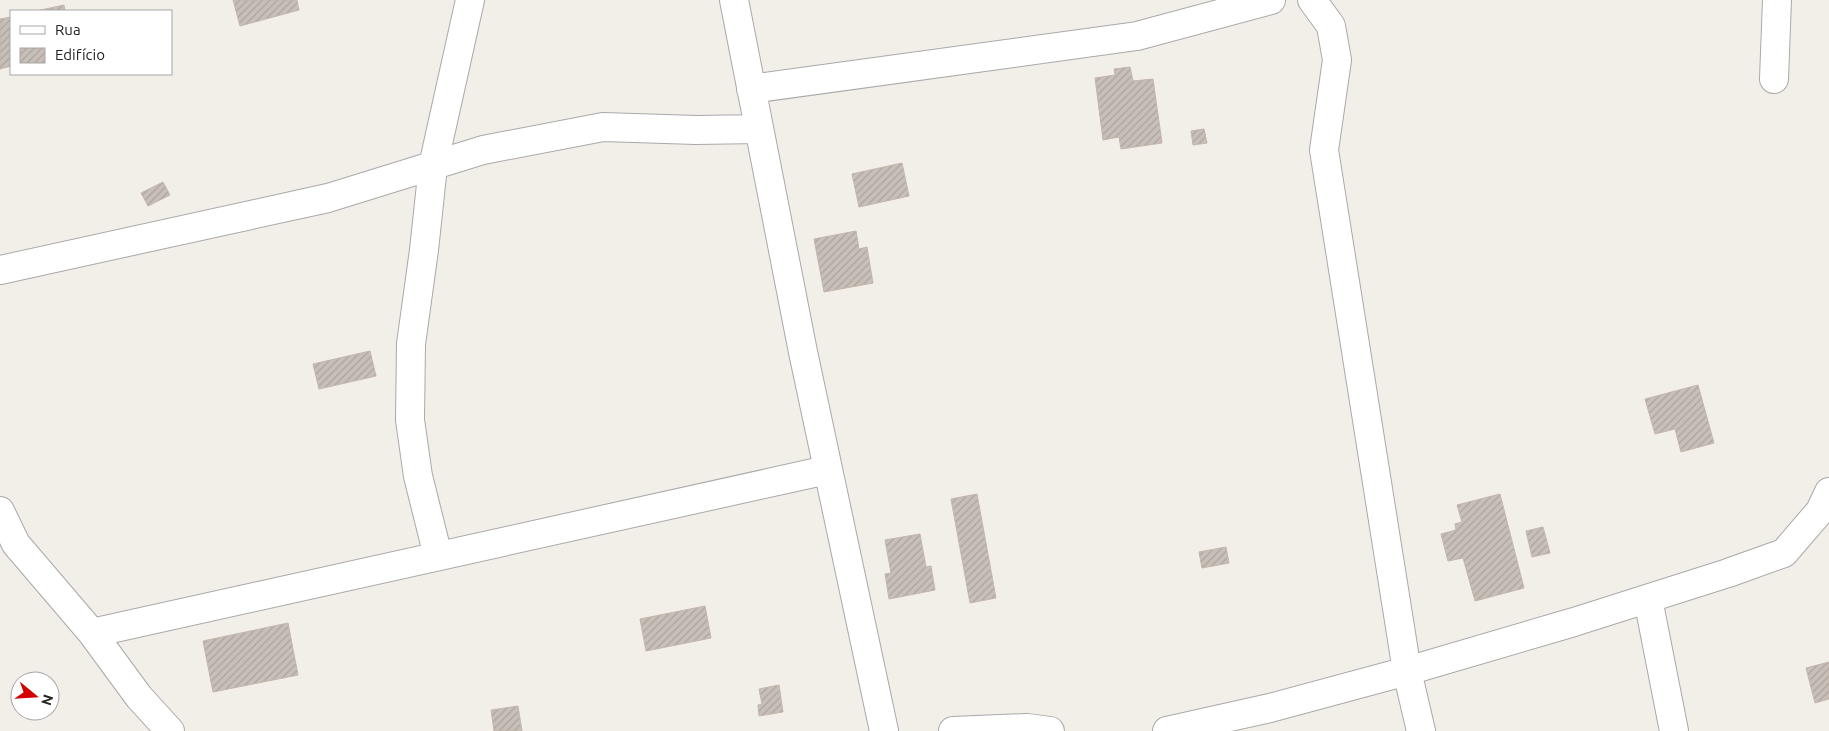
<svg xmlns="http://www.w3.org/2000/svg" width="1829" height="731" font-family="Ubuntu,sans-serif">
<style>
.building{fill:url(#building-hatch);stroke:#c4b6ab}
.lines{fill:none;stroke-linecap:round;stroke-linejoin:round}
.minor-casing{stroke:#a9a9a9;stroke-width:30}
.minor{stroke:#fff;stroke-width:28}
</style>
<defs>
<pattern id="building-hatch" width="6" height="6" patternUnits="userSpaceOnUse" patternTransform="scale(1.25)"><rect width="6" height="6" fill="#c7bfb8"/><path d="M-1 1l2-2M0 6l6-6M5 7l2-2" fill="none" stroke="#aba49e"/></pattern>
</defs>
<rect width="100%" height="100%" fill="#f2efe9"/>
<path class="building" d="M 233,0 L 297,0 L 299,10 L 240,26 Z
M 64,5 L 65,11 L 36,11 Z
M 11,17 L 11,66 L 0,69 L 0,19 Z
M 1130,67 L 1133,81 L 1153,79 L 1162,143 L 1121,149 L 1119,137 L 1103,140 L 1095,78 L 1115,75 L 1114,69 Z
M 1204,129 L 1207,143 L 1193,145 L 1191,131 Z
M 902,163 L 909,196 L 859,207 L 852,174 Z
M 163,182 L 170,195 L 148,206 L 141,193 Z
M 856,231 L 859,249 L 867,247 L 873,283 L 824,292 L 814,239 Z
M 370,351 L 376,376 L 319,389 L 313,364 Z
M 1698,385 L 1714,443 L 1681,452 L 1675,429 L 1655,434 L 1645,399 Z
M 977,494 L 996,598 L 970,603 L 951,499 Z
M 1500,494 L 1524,588 L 1475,601 L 1463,558 L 1448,561 L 1441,534 L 1456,530 L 1455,524 L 1462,522 L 1457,505 Z
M 1543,527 L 1550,553 L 1532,557 L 1526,531 Z
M 920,534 L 926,567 L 931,566 L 935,590 L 889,599 L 885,574 L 891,573 L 885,540 Z
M 1226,547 L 1229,563 L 1202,568 L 1199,552 Z
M 705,606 L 711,638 L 646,651 L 640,619 Z
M 288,623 L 298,675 L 213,692 L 203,641 Z
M 1829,662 L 1829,699 L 1815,703 L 1806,668 Z
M 779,685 L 783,712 L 759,716 L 758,705 L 762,704 L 759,689 Z
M 518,706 L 522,731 L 494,731 L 491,710 Z"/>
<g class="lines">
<g class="minor-casing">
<path id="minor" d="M 734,0 L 803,352 L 884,731
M 1312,0 L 1331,26 L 1337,60 L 1324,150 L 1407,671 L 1421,731
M 1774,79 L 1777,0
M 751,89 L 1137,36 L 1271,0
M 0,270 L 328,198 L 483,150 L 603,127 L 696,130 L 759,129
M 0,511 L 16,544 L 92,633 L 139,697 L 170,731
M 438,556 L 418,476 L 410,420 L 411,344 L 424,250 L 433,166 L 470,0
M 1648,599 L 1674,731
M 92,633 L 827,470
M 953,731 L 1027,728 L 1050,731
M 1167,731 L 1270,708 L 1407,671 L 1574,622 L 1728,573 L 1784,553 L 1820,511 L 1829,492"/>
</g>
<use href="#minor" class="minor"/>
</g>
<rect x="10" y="10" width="162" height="65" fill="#ffffff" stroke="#a7a7a7"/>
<rect x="20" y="26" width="25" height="8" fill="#ffffff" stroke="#a7a7a7"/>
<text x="55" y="35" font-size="15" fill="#222222">Rua</text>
<rect x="20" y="48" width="25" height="15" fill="url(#building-hatch)" stroke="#a7a7a7"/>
<text x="55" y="60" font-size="15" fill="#222222">Edifício</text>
<g transform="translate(35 696) rotate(108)"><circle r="24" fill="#ffffff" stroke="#a7a7a7"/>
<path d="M0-4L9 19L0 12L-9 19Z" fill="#d40000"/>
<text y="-8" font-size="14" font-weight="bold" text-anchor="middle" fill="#222222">N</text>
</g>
</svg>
